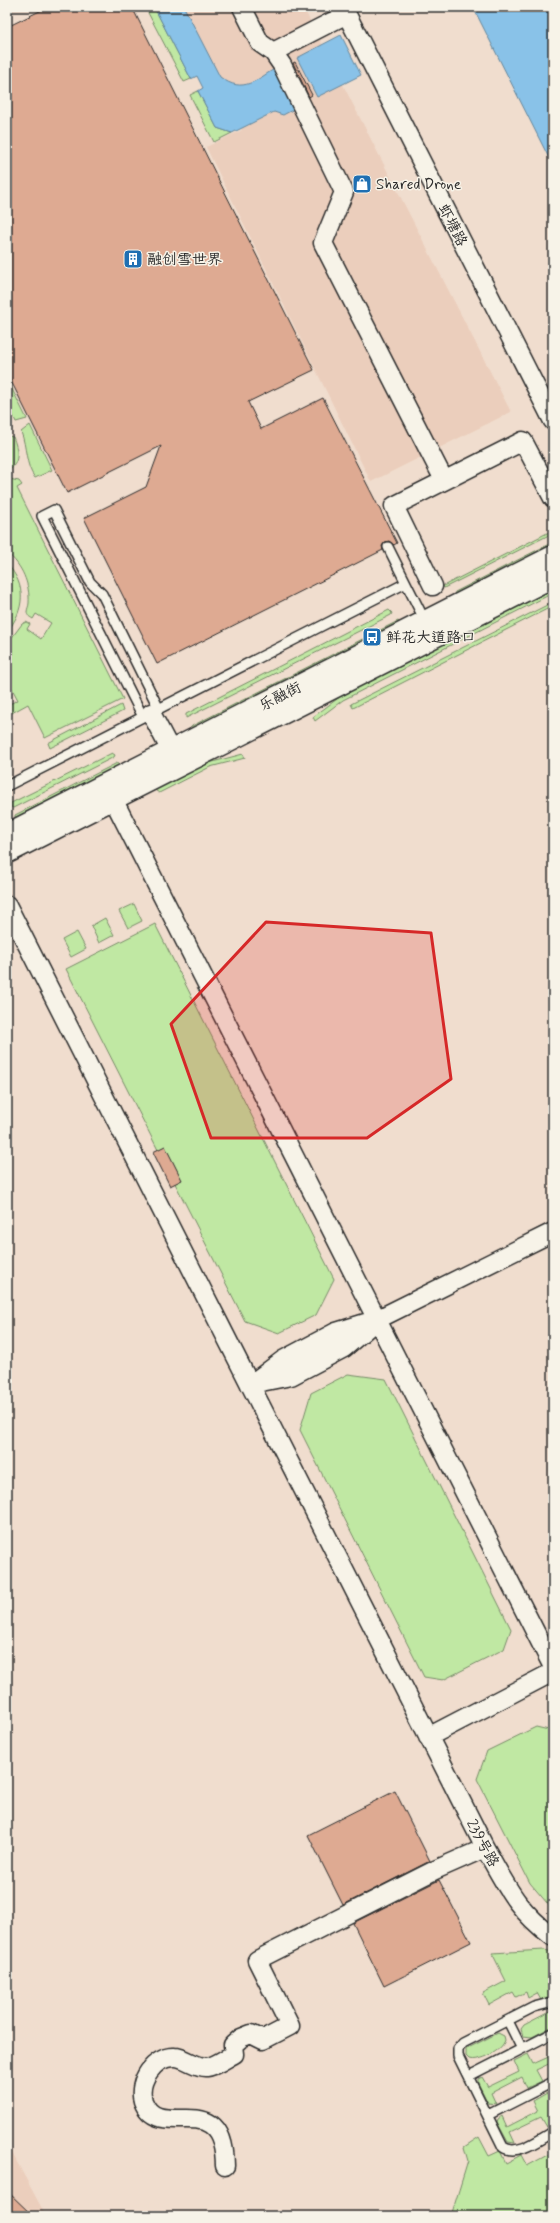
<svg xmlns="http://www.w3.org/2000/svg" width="560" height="2223" font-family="Mynerve,'LXGW WenKai TC',sans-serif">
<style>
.built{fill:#ebcebc}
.green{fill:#c0e8a3;stroke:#768a67}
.water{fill:#89c2e8;stroke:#63869c}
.building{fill:#deaa92;stroke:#2b2b2b}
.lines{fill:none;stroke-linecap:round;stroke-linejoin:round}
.lane-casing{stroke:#2b2b2b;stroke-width:12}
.street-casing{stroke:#2b2b2b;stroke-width:21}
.secondary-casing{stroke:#2b2b2b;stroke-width:25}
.lane{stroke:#f7f3e8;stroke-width:9}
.street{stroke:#f7f3e8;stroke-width:18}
.secondary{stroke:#f7f3e8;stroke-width:22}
.marked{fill:#d62828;fill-opacity:0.2;stroke:#d62828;stroke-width:3;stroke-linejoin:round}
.labels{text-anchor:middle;stroke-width:3;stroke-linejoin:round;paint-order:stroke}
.poi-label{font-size:15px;fill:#2b2b2b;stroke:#f7f3e8;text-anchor:start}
.street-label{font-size:15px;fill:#2b2b2b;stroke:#f7f3e8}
</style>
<rect width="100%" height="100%" fill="#f0ddce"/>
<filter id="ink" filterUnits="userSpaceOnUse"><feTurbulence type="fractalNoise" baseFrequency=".025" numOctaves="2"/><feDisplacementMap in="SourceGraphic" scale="8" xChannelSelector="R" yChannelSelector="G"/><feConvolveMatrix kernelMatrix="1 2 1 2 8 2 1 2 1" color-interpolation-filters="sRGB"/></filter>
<g filter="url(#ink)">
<path class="built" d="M 178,7 L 303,7 L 511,412 L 371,482 L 206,147 L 242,130 Z
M 7,2143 L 11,2151 L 46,2216 L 7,2216 Z"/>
<path class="green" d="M 145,7 L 154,7 L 191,79 L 184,82 Z
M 198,91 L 217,128 L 232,133 L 214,142 L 190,95 Z
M 7,379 L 27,419 L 16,422 L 7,404 Z
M 30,425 L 52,470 L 35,478 C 25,465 27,447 21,432 Z
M 7,433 L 9,436 L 13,437 C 18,449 21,464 7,471 Z
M 9,479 L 19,481 L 22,485 L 17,488 L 123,699 L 45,738 L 28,704 L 10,714 L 7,705 L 18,700 L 7,679 L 7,644 L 22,624 L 26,622 L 30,624 L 27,629 L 41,639 L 51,623 L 36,614 L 33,619 C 30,617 27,616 27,612 C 27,609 29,606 29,603 C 30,584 22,565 7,553 L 7,481 Z
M 553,530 L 553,533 L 444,588 L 443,586 Z
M 553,542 L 553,550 L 454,596 L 455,592 Z
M 7,564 C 27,586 25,609 7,632 Z
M 553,587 L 553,593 L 343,700 L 315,721 L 313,717 L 349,690 Z
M 553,602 L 553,606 L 353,708 L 351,704 Z
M 389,610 L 392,613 L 391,615 L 186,718 L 186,714 Z
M 398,621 L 402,624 L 191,731 L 190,729 L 192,726 Z
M 121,705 L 123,711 L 50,748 L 48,743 Z
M 112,753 L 115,755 L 114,757 L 13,808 L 11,807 L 11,803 Z
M 243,754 L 245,758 L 210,767 L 159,793 L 155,790 L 201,765 Z
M 117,763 L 121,765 L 15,819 L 15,815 Z
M 134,904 L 142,921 L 128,928 L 119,911 Z
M 105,918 L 114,935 L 99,943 L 91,926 Z
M 155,924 L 334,1279 L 316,1315 L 279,1333 L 245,1321 L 66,969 Z
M 77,932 L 86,949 L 71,957 L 62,940 Z
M 348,1374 L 386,1379 L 511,1629 L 504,1649 L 443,1680 L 424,1677 L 300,1430 L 311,1393 Z
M 536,1727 L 553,1731 L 553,1910 L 530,1883 L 477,1779 L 487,1751 Z
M 544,1950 L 553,1952 L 553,1996 L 541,2000 L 537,1993 L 528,1998 L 526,1992 L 516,1997 L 513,1992 L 489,2005 L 483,1993 L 506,1981 L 492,1953 Z
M 553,2010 L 553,2026 L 532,2037 L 523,2036 L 521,2029 L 524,2025 Z
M 498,2033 L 504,2036 L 505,2040 C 502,2051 480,2062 469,2059 L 466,2056 L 466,2049 Z
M 528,2054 L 533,2064 L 553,2055 L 553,2062 L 536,2070 L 542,2081 L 527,2088 L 522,2077 L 491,2093 L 496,2104 L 488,2103 L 478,2083 L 478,2079 L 482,2077 L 488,2087 L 519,2072 L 514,2061 Z
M 547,2093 L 553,2104 L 553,2124 L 547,2127 L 541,2117 L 510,2132 L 515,2143 L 508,2142 L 497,2122 L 498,2119 L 502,2116 L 507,2127 L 538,2111 L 533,2101 Z
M 479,2137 L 489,2156 L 500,2151 L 506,2163 L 521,2155 L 527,2166 L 553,2152 L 553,2216 L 451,2216 L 468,2161 L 464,2147 Z"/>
<path class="water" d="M 154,7 L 184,7 L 220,77 C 244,95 256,79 278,67 L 298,107 L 283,115 L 274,112 L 232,133 L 217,128 L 198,91 L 203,88 L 197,76 L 191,79 Z
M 473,7 L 553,7 L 553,166 Z
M 341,35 L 361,75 L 317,97 L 297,58 Z"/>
<path class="building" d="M 48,7 L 132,7 L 314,370 L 248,402 L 261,429 L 323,398 L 397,543 L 394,545 L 389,541 L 385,542 L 382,546 L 383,550 L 157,664 L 84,518 L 146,487 L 161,446 L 67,493 L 7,373 L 7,27 Z
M 295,62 L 312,95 L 309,97 L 293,63 Z
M 165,1146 L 182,1180 L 170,1186 L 153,1152 Z
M 395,1791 L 430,1861 L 343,1905 L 308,1835 Z
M 439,1880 L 471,1942 L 384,1986 L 353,1923 Z
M 7,2191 L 33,2216 L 7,2216 Z"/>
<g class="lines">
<g class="lane-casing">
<path id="lane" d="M 388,547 L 406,583
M 143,717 L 42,516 L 54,510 L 90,582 L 102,594 L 159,709
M 7,786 L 406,583 L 426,623
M 553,2002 L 534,2007 L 463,2043 L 458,2049 L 458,2056 L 503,2147 C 517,2157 540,2139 553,2132
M 508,2021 L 522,2049
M 469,2076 L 553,2033
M 488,2115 L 553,2082"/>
</g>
<g class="street-casing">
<path id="street" d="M 242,7 L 260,43 L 273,52 L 282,65 L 344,192 L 323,243 L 444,480
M 343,7 L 553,421
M 273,52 L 347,14
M 433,586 L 394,506 L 523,441 L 553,498
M 151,713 L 171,751
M 107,787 L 553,1667
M 7,905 L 485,1848 C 507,1887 516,1909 553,1937
M 256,1383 L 291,1376 L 344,1348 L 372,1324
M 250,1385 L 283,1360 L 336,1332 L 378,1319 L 553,1232
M 428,1737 L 553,1672
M 225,2166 C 224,2083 159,2145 143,2101 C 137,2082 154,2056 175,2057 C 185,2057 196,2068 207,2067 C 216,2066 226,2058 234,2054 L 233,2045 L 241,2038 L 251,2034 L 263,2040 L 290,2026 L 257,1960 L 435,1870 L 485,1848"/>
</g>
<g class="secondary-casing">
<path id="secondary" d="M 7,835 L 553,557
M 7,852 L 553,576"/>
</g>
<use href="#lane" class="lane"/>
<use href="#street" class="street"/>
<use href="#secondary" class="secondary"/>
</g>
</g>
<path class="marked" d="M 266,922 L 431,933 L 451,1079 L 367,1138 L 211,1138 L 171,1024 Z"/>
<defs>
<g id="shop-square" transform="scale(1)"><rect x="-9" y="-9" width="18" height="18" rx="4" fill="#1f6fb2" stroke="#f7f3e8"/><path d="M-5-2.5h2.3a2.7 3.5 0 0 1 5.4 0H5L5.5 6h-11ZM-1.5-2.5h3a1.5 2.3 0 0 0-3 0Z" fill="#fff"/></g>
<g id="building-square" transform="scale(1)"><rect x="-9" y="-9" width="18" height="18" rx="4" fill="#1f6fb2" stroke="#f7f3e8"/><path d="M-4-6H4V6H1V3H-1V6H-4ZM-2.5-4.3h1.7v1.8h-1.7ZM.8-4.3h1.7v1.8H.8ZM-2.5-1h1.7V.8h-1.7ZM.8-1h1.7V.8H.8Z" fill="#fff"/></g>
<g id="bus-square" transform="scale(1)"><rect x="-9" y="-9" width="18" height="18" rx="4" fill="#1f6fb2" stroke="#f7f3e8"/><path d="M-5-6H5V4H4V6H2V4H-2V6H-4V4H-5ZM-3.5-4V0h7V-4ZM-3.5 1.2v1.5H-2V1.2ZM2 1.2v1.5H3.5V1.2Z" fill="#fff"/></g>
</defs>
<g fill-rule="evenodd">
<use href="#shop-square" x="362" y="184"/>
<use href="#building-square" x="133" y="259"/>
<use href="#bus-square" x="372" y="637"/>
</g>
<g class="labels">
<g class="poi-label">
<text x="376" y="189">Shared Drone</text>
<text x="147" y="264">融创雪世界</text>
<text x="386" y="642">鲜花大道路口</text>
</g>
<g class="street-label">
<text transform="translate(453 225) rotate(63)" y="5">虾塘路</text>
<text transform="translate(280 696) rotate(-27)" y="5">乐融街</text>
<text transform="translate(483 1843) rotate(62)" y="5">239号路</text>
</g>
</g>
<rect width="560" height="2223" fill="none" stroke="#f7f3e8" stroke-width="24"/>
<rect x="12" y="12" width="536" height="2199" fill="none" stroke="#2b2b2b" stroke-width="1.5" filter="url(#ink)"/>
</svg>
